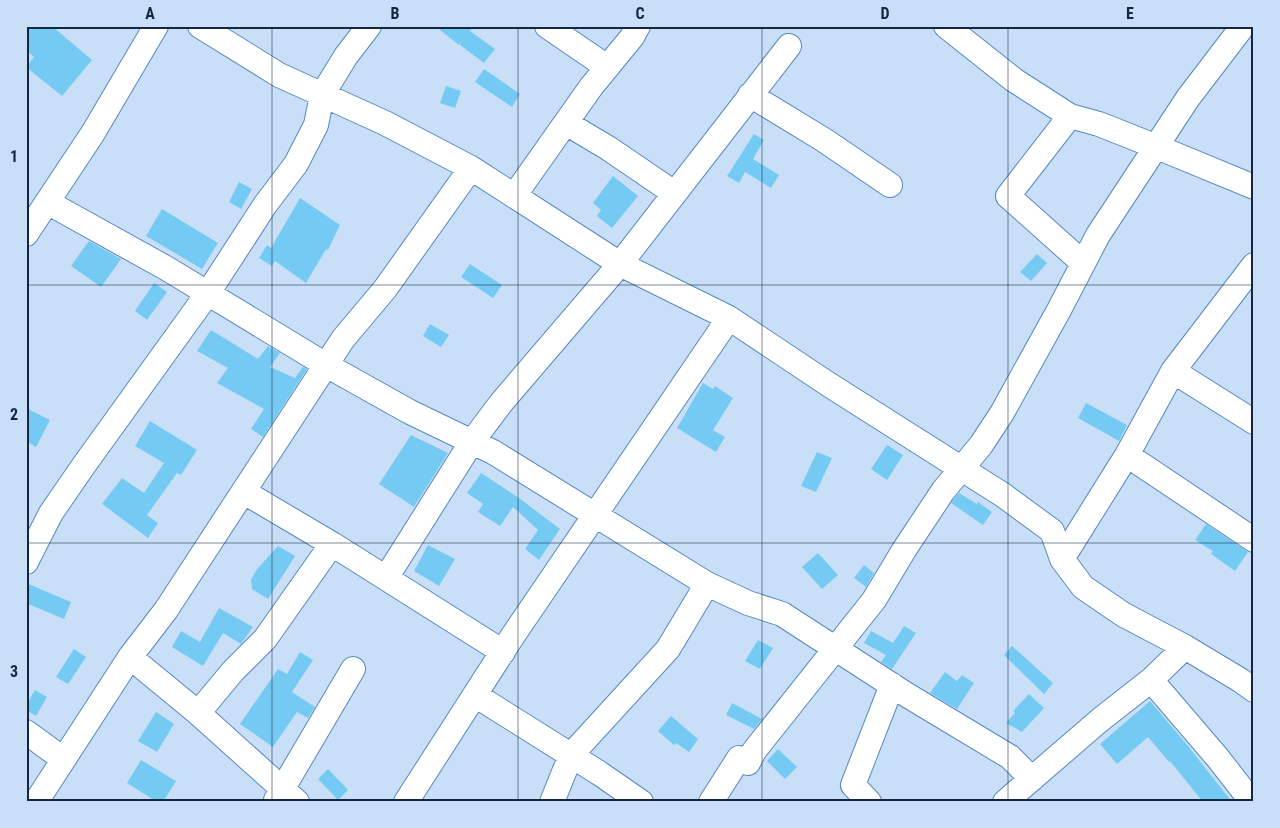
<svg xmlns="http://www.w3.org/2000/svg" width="1280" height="828" font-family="'Roboto Condensed',sans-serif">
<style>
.building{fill:#75caf4}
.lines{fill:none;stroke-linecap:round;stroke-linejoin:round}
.minor-casing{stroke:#5588c0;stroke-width:26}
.minor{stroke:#fff;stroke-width:24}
.grid{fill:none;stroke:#13283f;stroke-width:1;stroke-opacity:0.55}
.neatline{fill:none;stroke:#13283f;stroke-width:2}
.grid-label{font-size:16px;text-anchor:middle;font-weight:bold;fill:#13283f}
</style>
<rect width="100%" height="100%" fill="#c9dff7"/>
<path class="building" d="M 26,26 L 52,26 L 92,60 L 62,96 L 26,67 L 34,57 L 26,50 Z
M 435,26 L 474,26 L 470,31 L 495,49 L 484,63 L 460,45 L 461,41 L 459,45 Z
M 484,69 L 520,94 L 512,107 L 475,82 Z
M 446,86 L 461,91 L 455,108 L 440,103 Z
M 754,134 L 764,140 L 753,159 L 779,175 L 771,188 L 745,172 L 739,183 L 727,176 Z
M 613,176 L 638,196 L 612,228 L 597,216 L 601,210 L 593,203 Z
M 239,182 L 252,189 L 241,209 L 229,202 Z
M 300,198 L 340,225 L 328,250 L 326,249 L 306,283 L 275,261 L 272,266 L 259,258 L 267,245 L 271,248 Z
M 162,209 L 218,243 L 202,269 L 146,236 Z
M 89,241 L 121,259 L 101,287 L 71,266 Z
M 1037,254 L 1047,263 L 1031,281 L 1020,272 Z
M 470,264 L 502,285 L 493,298 L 461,277 Z
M 154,283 L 167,292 L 147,320 L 135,311 Z
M 430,324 L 449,335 L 441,347 L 423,336 Z
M 211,330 L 258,359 L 268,346 L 280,353 L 270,367 L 295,378 L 303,367 L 307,369 L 263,437 L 251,429 L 264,409 L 217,383 L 228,368 L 197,351 Z
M 703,383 L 713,389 L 715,386 L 733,398 L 713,430 L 725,437 L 716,452 L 677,428 Z
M 1086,403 L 1127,425 L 1119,441 L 1078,418 Z
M 26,408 L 50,420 L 36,447 L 26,441 Z
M 150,421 L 197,450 L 181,475 L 177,473 L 147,515 L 158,523 L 148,538 L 102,504 L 122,478 L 144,493 L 164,463 L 135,446 Z
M 411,435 L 448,453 L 414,507 L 379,484 Z
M 887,445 L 903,455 L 887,480 L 871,469 Z
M 817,452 L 832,458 L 816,492 L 801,486 Z
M 481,473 L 519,498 L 560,529 L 539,560 L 525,549 L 538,530 L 513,507 L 500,526 L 478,512 L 483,504 L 467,493 Z
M 959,493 L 977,504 L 978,502 L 992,512 L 983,525 L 951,503 Z
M 1206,524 L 1248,552 L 1235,571 L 1211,554 L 1213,551 L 1195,540 Z
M 428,545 L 455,559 L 439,586 L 414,571 Z
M 278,546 L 295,556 L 268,599 L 252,589 L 251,580 L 257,569 Z
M 818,553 L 838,575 L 822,589 L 802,567 Z
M 864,565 L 874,573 L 866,587 L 854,578 Z
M 26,583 L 71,602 L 64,619 L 26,603 Z
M 219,608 L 253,627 L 241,644 L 223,633 L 203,666 L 172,647 L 181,631 L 200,642 Z
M 904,626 L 916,633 L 892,669 L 881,662 L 886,655 L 864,643 L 871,631 L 893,643 Z
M 758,640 L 773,648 L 760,669 L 745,661 Z
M 1012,646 L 1053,683 L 1044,694 L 1004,655 Z
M 74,649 L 86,657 L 68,684 L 56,677 Z
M 300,652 L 313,660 L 292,692 L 315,707 L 308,718 L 297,712 L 273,747 L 240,724 L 278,669 L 287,674 Z
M 945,672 L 957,681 L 962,675 L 974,683 L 957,709 L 930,693 Z
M 35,690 L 47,697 L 36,716 L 26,710 L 26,705 Z
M 1029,694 L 1044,708 L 1022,732 L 1006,723 L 1015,713 L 1013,711 Z
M 1150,701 L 1188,746 L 1232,802 L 1203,802 L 1170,761 L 1169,762 L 1148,737 L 1117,764 L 1100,744 Z
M 732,703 L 762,719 L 754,729 L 726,715 Z
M 156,712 L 174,724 L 157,752 L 138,741 Z
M 671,716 L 698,739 L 689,752 L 676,743 L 674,745 L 658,731 Z
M 778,749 L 797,767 L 785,779 L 767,761 Z
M 141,760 L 176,781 L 163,802 L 157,802 L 127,783 Z
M 328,769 L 348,790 L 338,800 L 318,779 Z"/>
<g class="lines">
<g class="minor-casing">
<path id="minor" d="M 200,26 L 279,75 L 385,123 L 471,168 L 620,264 L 729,318 L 828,384 L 1003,495 L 1052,531 L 1062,559 L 1083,587 L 1124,615 L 1185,647 L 1240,680 L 1254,690
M 547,26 L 607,67
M 946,26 L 1014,80 L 1070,116 L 1099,124 L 1157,147 L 1254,187
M 750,95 L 824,140 L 890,185
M 1070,116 L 1008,196 L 1083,263
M 566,123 L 608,148 L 674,193
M 514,196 L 591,87 L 632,37 L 638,26
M 47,202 L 166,268 L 326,365 L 410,412 L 493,452 L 707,584 L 748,603 L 782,614 L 907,695 L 1010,757 L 1032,779
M 26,234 L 93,133 L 156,26
M 1173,371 L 1254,422
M 1127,455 L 1254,540
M 244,492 L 332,544 L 503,652
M 1062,559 L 1127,455 L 1173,371 L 1254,265
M 26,562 L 51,513 L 84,465 L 208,293 L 265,205 L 296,164 L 316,125 L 322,95 L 346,56 L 369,26
M 386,578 L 471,443 L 501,403 L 620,264 L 789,46
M 130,657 L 198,713 L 297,802
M 1151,680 L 1217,757 L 1252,802
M 475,695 L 599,773 L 641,802
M 198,713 L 233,671 L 265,639 L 332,544
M 26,732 L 63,759
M 276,800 L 353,669
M 36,802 L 130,657 L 166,610 L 343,339 L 385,289 L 471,168
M 406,802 L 512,637 L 729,318
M 552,802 L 571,755 L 668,649 L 707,584
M 711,802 L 739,758 L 748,763 L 754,751 L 874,600 L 904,550 L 943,491 L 981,445 L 1002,413 L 1059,310 L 1098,235 L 1188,98 L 1243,26
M 869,802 L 853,785 L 892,685
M 1005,802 L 1100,720 L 1151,680 L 1185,647"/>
</g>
<use href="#minor" class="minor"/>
</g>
<path class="grid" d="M 272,26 L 272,802M 518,26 L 518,802M 762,26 L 762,802M 1008,26 L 1008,802M 26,285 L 1254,285M 26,543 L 1254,543"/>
<rect width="1280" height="828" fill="none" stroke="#c9dff7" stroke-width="55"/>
<rect x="28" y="28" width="1224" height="772" class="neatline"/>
<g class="grid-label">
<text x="150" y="19">A</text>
<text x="395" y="19">B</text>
<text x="640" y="19">C</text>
<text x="885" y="19">D</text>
<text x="1130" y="19">E</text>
<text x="14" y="162">1</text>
<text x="14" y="420">2</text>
<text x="14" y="677">3</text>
</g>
</svg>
